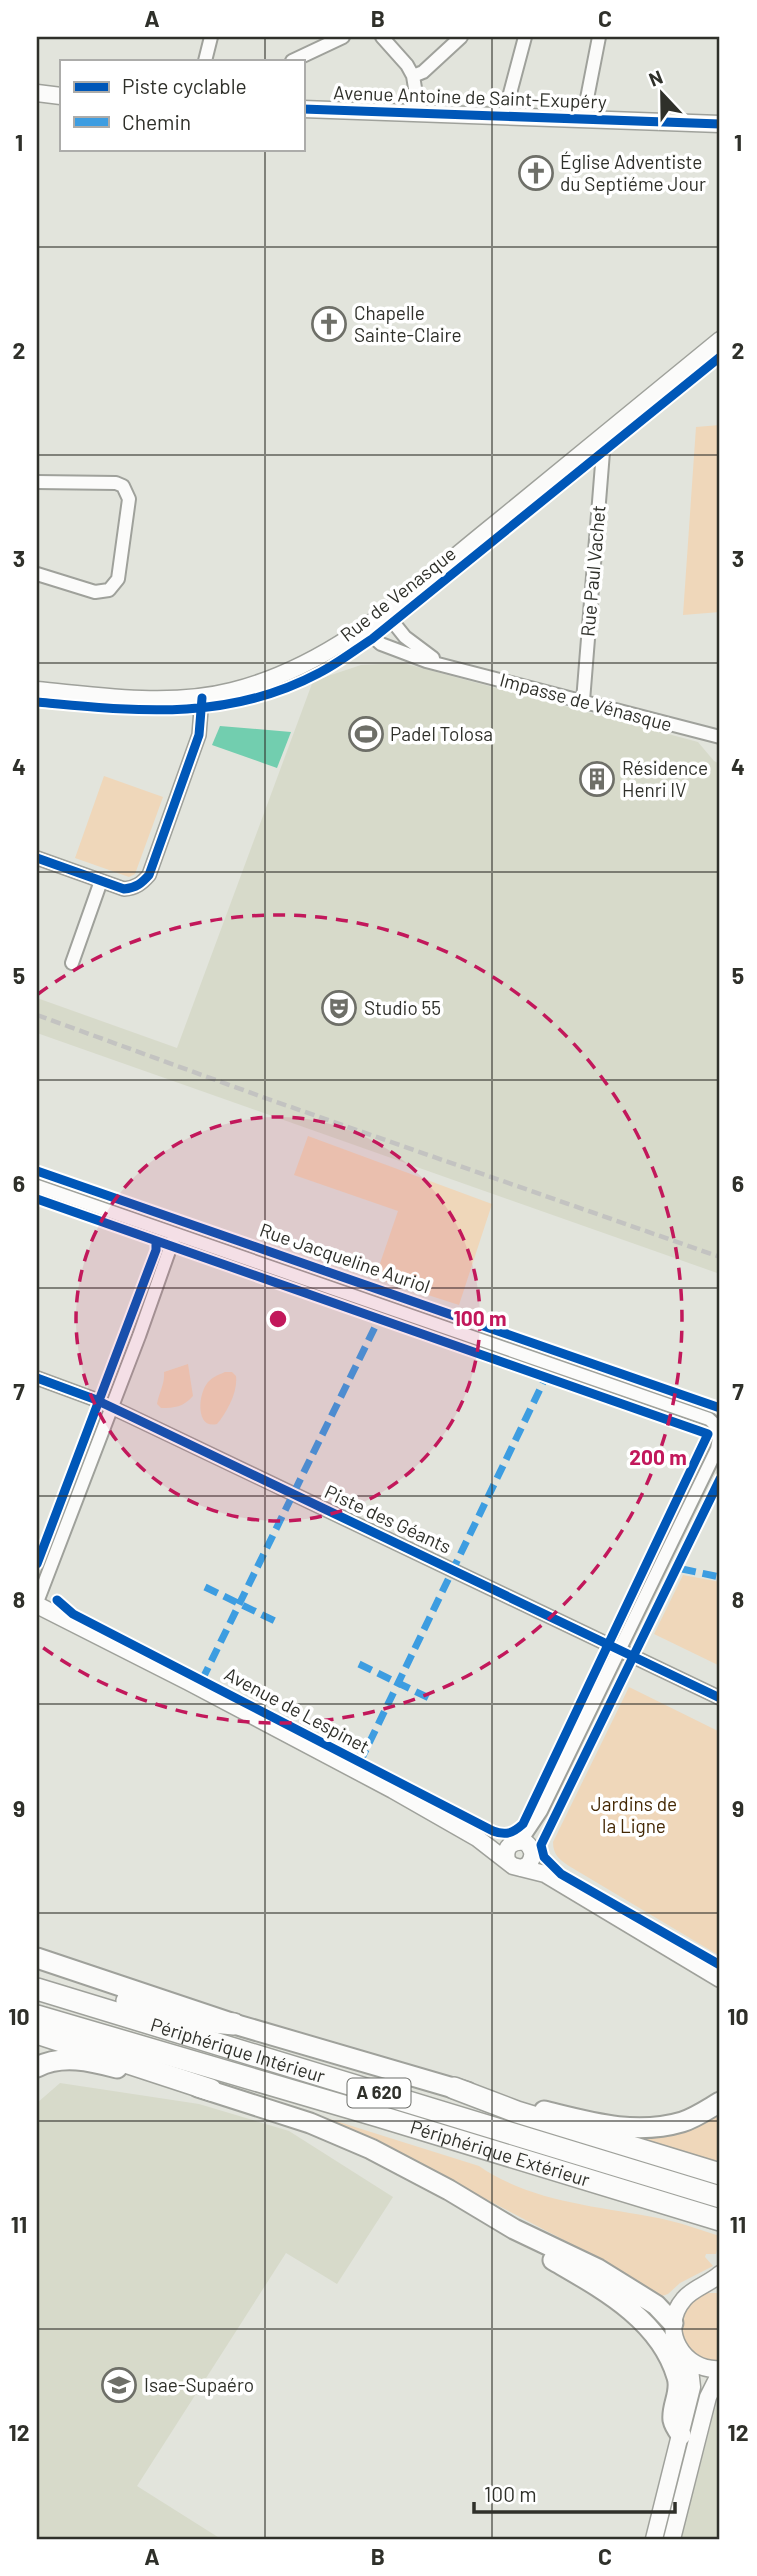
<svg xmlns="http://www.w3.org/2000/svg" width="757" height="2576" font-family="Barlow,sans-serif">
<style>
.built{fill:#d7daca}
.green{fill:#efd7ba}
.water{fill:#72ceaf}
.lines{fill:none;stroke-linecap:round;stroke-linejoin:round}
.street-casing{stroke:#9fa19b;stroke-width:16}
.secondary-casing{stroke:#9fa19b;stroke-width:19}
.primary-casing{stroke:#9fa19b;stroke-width:23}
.highway-casing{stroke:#9fa19b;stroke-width:24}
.street{stroke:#fbfbfa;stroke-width:12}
.secondary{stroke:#fbfbfa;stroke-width:16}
.primary{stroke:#fbfbfa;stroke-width:19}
.highway{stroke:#fbfbfa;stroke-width:21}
.rail{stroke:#c3c3c1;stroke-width:4.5;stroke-dasharray:10 5;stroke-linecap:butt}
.quiet{stroke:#3d9de1;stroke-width:7;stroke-dasharray:14 7;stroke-linecap:butt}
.cycleway-casing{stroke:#fff;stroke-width:13}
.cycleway{stroke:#0057b8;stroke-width:9}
.grid{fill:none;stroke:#2f302a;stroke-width:2;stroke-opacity:0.55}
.ring{fill:none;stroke:#c2185b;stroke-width:3.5;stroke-dasharray:12 9}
.labels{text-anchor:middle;stroke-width:7;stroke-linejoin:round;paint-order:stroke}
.shield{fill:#fff;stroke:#6d6e6a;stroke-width:2}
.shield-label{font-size:18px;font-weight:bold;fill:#2f302a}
.street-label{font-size:19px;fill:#2f302a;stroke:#fff}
.poi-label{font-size:19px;fill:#2f302a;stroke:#fff;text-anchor:start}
.park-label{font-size:19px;fill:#442804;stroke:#fff}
.centre{fill:#c2185b;stroke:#fff;stroke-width:3.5}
.ring-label{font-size:21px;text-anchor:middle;font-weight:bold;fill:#c2185b;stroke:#fff;stroke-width:7;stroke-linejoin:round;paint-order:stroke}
.neatline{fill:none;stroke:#2f302a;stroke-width:2.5}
.grid-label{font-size:23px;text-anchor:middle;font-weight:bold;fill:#2f302a}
</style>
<rect width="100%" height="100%" fill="#e2e4dc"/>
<path class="built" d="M 403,663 L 698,742 L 714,761 L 720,764 L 720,1274 L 37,1033 L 37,998 L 177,1048 L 313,681 L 361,665 Z
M 60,2083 L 199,2104 L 289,2131 L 393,2197 L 337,2284 L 286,2253 L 137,2486 L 221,2539 L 37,2539 L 37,2103 Z
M 720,2393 L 720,2539 L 681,2539 L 717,2401 Z"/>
<path class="green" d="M 720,425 L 720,612 L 683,615 L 696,427 Z
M 104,776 L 163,797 L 135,874 L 129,877 L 75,858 Z
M 308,1136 L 492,1204 L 459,1305 L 375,1278 L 398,1211 L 294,1175 Z
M 188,1364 L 193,1396 C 183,1407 175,1408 161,1408 L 157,1404 C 159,1392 165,1384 164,1372 Z
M 225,1372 L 232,1372 L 236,1376 C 238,1392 227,1412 217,1424 C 196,1429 198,1397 206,1385 C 210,1378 218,1375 225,1372 Z
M 683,1575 L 720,1582 L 720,1666 L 654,1634 Z
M 629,1687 L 720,1732 L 720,1956 L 569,1866 C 560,1860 553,1855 553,1842 Z
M 285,2105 L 479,2166 C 531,2202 597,2206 658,2218 C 679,2222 700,2230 720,2236 L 716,2254 L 706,2254 L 705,2257 L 713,2266 L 680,2283 L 668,2294 L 659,2297 L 631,2278 L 562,2239 L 392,2150 Z
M 720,2111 L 720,2163 L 612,2132 Z
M 706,2293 L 720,2293 L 720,2361 C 677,2366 666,2313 706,2293 Z"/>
<path class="water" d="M 220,726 L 291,732 L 277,768 L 212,745 Z"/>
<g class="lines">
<g class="street-casing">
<path id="street" d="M 382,37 L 407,65 L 413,76
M 205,61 L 211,37
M 292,61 L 343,37
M 419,112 L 413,76 L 423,72 L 461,37
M 504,116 L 525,37
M 583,119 L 599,37
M 37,482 L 116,483 L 123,486 L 129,499 L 118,579 L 109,590 L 95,592 L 37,574
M 385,612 L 405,637 L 433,658
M 363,628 L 381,644 L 426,661 L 720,737
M 583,701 L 603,452 L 596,442
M 37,858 L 124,889 C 136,888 142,883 149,875 L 199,735 L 202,697
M 72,963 L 101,881
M 37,1186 L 709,1419 C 721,1429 720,1435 717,1449 L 541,1811 L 525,1835 L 517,1841
M 37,1378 L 94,1399 L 128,1415 L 720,1698
M 37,1602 L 139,1336 L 175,1234"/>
</g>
<g class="secondary-casing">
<path id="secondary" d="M 37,93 L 61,96
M 303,109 L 720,124
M 37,690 C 101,696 169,707 232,691 C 336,665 413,590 494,525 C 569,463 645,402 720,340
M 37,1605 L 189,1682 L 393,1790 L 477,1838 L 513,1866 L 545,1874 L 720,1979
M 507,1860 C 504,1847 512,1840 525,1842 C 533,1848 535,1856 528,1865 L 521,1868
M 720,2274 C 709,2284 693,2288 684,2299 C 658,2329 683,2372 720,2369
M 654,2539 L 692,2387 L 689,2360
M 672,2539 L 708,2397 L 720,2373"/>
</g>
<g class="primary-casing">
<path id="primary" d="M 37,1958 L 234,2024 L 467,2092
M 37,2067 C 62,2054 91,2061 117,2068
M 198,2087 L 310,2123 L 371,2149 L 449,2190 L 514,2229 L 598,2269 L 656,2305 L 673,2323
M 544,2111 C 589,2122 635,2136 682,2122 C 695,2118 708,2109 720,2102
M 553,2260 C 601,2288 660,2319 677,2377 C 682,2392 671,2406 673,2420 C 674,2425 678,2431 681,2435"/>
</g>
<g class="highway-casing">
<g id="highway">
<path id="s1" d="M 37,1989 L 720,2197"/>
<path d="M 127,2001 L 202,2021 L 234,2024"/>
<path id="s2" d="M 37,2016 L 378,2116 L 720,2220"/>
<path d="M 37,2033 L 211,2090"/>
<path d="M 454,2088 L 517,2112 L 720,2174"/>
</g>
</g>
<use href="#street" class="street"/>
<use href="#secondary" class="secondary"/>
<use href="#primary" class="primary"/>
<use href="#highway" class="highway"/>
<path class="rail" d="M 37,1015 L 268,1099 L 720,1257"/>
<path class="quiet" d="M 682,1569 L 720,1577
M 205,1587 L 275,1621
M 359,1664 L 429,1698
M 202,1680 L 376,1325
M 360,1762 L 543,1383"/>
<g class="cycleway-casing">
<path id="cycleway" d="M 303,109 L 720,124
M 37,702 C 136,711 227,722 319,673 C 337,664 355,650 372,639 L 720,357
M 37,858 L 124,889 C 136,888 142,883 149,875 L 199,735 L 202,698
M 37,1171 L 720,1408
M 37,1199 L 708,1434 L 523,1824 C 513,1833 506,1836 493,1831 L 73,1614 L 57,1600
M 37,1378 L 94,1399 L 128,1415 L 720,1698
M 720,1479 L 541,1845 L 544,1857 L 561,1874 L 720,1965
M 37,1564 L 156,1250 L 156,1242"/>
</g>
<use href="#cycleway" class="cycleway"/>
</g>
<path class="grid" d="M 265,37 L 265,61M 492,37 L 492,2539M 265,149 L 265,2539M 37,247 L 720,247M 37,455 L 720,455M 37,663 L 720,663M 37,872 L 720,872M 37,1080 L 720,1080M 37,1288 L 720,1288M 37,1496 L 720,1496M 37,1704 L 720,1704M 37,1913 L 720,1913M 37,2121 L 720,2121M 37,2329 L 720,2329"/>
<circle cx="278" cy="1319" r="202" fill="#c2185b" fill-opacity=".12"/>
<g class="ring">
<circle cx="278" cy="1319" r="202"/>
<path d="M38 994A404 404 0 1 1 38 1644"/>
</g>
<defs>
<g id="church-ring" transform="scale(1.75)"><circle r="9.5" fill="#fff" stroke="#6e6f68" stroke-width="1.5"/><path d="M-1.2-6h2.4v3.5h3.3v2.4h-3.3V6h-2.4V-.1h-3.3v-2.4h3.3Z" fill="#6e6f68"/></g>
<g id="stadium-ring" transform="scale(1.75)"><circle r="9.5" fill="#fff" stroke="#6e6f68" stroke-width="1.5"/><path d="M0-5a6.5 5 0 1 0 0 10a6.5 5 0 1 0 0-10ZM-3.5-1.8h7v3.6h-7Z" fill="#6e6f68"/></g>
<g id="building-ring" transform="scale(1.75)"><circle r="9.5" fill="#fff" stroke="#6e6f68" stroke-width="1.5"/><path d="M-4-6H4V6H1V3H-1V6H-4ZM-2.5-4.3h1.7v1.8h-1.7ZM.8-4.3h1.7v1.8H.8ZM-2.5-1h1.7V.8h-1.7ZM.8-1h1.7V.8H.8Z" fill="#6e6f68"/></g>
<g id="theatre-ring" transform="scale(1.75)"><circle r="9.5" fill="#fff" stroke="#6e6f68" stroke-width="1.5"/><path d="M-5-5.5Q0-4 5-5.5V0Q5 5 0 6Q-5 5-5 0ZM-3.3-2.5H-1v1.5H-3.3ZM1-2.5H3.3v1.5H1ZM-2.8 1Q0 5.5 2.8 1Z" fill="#6e6f68"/></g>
<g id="university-ring" transform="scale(1.75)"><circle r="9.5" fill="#fff" stroke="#6e6f68" stroke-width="1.5"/><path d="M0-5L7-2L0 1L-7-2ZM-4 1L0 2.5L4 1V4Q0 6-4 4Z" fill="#6e6f68"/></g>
</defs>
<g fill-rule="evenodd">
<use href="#church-ring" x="536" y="173"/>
<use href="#church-ring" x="329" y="324"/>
<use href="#stadium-ring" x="366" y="734"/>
<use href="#building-ring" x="597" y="779"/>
<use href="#theatre-ring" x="339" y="1008"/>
<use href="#university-ring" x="119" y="2385"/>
</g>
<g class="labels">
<rect class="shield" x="347.5" y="2078.5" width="63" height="29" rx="5"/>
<g class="shield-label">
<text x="379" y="2099">A 620</text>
</g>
<g class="street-label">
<text transform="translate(470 97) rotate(2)" y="7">Avenue Antoine de Saint-Exupéry</text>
<text transform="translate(593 571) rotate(-85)" y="7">Rue Paul Vachet</text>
<text transform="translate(398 594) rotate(-38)" y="7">Rue de Venasque</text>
<text transform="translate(586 702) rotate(15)" y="7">Impasse de Vénasque</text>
<text transform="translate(345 1258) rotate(19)" y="7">Rue Jacqueline Auriol</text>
<text transform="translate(388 1519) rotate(25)" y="7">Piste des Géants</text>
<text transform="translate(297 1710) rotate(28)" y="7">Avenue de Lespinet</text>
<text dy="7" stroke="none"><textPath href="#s1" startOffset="210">Périphérique Intérieur</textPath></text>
<text dy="7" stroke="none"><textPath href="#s2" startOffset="483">Périphérique Extérieur</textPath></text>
</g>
<g class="poi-label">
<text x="560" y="169">Église Adventiste<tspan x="560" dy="22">du Septiéme Jour</tspan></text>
<text x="354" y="320">Chapelle<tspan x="354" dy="22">Sainte-Claire</tspan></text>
<text x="390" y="741">Padel Tolosa</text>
<text x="622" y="775">Résidence<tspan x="622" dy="22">Henri IV</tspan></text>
<text x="364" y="1015">Studio 55</text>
<text x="144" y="2392">Isae-Supaéro</text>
</g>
<g class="park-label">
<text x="634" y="1811">Jardins de<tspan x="634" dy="22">la Ligne</tspan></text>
</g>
</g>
<circle cx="278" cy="1319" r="10" class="centre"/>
<g class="ring-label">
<text x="480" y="1326">100 m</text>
<text x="658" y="1465">200 m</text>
</g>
<rect width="757" height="2576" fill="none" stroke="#ffffff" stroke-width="77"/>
<rect x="60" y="60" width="245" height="91" fill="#ffffff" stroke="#acacaa" stroke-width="2"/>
<rect x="74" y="82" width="35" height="10" fill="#0057b8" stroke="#acacaa" stroke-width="2"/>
<text x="122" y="94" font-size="21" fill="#2f302a">Piste cyclable</text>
<rect x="74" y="117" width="35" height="10" fill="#3d9de1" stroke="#acacaa" stroke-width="2"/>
<text x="122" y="130" font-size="21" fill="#2f302a">Chemin</text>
<g transform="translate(662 94) rotate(338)" stroke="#ffffff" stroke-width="5" paint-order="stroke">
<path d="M0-5L12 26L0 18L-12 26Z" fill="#2f302a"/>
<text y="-10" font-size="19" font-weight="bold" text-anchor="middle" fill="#2f302a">N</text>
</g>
<path d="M474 2502v10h201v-10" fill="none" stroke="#2f302a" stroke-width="3.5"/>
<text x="484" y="2502" font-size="21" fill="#2f302a" stroke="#ffffff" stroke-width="5" paint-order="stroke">100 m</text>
<rect x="38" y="38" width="680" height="2500" class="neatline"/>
<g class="grid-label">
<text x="152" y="27">A</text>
<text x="378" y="27">B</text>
<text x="605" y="27">C</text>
<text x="19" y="151">1</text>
<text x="738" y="151">1</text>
<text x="19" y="359">2</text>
<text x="738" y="359">2</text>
<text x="19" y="567">3</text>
<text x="738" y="567">3</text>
<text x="19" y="775">4</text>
<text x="738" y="775">4</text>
<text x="19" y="984">5</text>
<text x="738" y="984">5</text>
<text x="19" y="1192">6</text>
<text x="738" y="1192">6</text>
<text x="19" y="1400">7</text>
<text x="738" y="1400">7</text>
<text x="19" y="1608">8</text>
<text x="738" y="1608">8</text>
<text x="19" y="1817">9</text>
<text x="738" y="1817">9</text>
<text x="19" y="2025">10</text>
<text x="738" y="2025">10</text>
<text x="19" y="2233">11</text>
<text x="738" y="2233">11</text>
<text x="19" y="2441">12</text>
<text x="738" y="2441">12</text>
<text x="152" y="2565">A</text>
<text x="378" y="2565">B</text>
<text x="605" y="2565">C</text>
</g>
</svg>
